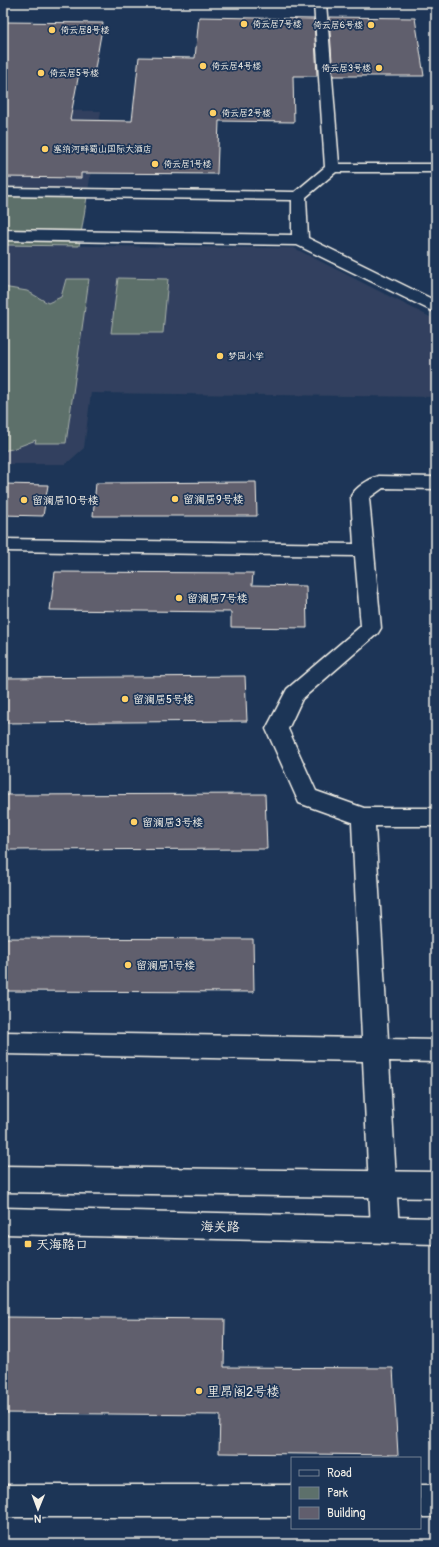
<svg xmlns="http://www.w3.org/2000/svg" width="439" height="1547" font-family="Pangolin,'LXGW WenKai TC',sans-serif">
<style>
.built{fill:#31415e}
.green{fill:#5d706b;stroke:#a8b0aa}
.building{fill:#615e6d;stroke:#f4f1e8}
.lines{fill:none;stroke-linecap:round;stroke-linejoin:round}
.minor-casing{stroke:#f4f1e8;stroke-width:3}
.secondary-casing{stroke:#f4f1e8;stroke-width:3}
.minor{fill:#1d3557;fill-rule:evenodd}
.secondary{fill:#1d3557;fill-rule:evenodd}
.poi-dot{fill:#ffd166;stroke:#1d3557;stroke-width:1.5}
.labels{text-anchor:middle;stroke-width:3.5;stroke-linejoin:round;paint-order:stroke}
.far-poi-label{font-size:9px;fill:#f4f1e8;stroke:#1d3557;text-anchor:start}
.poi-label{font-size:11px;fill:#f4f1e8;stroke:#1d3557;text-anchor:start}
.near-street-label{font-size:13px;fill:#f4f1e8;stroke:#1d3557}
.near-poi-label{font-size:13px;fill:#f4f1e8;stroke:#1d3557;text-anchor:start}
</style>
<rect width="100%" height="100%" fill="#1d3557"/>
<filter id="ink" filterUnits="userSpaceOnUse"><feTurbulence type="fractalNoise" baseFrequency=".025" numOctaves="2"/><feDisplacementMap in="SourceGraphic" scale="8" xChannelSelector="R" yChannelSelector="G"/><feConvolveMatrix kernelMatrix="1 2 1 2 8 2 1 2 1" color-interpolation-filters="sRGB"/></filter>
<g filter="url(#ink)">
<path class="built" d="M 3,110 L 101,111 L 87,197 L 3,196 Z
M 3,245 L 294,248 L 436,320 L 436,397 L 91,393 L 84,448 L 66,464 L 3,464 Z"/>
<path class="green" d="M 3,196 L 87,197 L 79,246 L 3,245 Z
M 118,278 L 168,279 L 163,333 L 111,333 Z
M 66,279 L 89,279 L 66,443 L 35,443 L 36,440 L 12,449 L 3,451 L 3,287 L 27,291 L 48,303 L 61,297 Z"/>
<path class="building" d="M 199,17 L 314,19 L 317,76 L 293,76 L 294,122 L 219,121 L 217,174 L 81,173 L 81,178 L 3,177 L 3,22 L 103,23 L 94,74 L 79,73 L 70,120 L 132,121 L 139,57 L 195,58 Z
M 329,17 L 415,18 L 424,76 L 333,76 Z
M 256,482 L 257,516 L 93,516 L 96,483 Z
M 3,484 L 48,485 L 43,516 L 3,515 Z
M 55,572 L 253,573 L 252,585 L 306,586 L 307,628 L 231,627 L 231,612 L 50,610 Z
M 245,676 L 247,721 L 3,723 L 3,678 Z
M 265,794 L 267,849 L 3,850 L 3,795 Z
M 3,938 L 253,939 L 254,992 L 3,991 Z
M 3,1317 L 225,1319 L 224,1367 L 393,1368 L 398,1455 L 219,1453 L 220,1415 L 3,1413 Z"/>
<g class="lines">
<g class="minor-casing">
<path id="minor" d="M 314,3 L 326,3 L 339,164 L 436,164 L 436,172 L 336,172 L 306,197 L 308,238 L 436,301 L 436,312 L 430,310 L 297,245 L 3,240 L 3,230 L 292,235 L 292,200 L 3,196 L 3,188 L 295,192 L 325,167 Z
M 379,476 L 436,477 L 436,489 L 383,488 L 369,498 L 381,628 L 378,633 L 302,699 L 288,729 L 316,791 L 364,808 L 436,808 L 436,826 L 375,826 L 388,1039 L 436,1040 L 436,1062 L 389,1061 L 399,1230 L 395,1239 L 385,1243 L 375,1239 L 371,1230 L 363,1061 L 3,1054 L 3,1032 L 362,1038 L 352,822 L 299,803 L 266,729 L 287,689 L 361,626 L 355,556 L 3,551 L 3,539 L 354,544 L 351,496 C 356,487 369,479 379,476 Z
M 3,1485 L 292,1485 L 292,1517 L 3,1517 Z
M 420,1485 L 436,1485 L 436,1517 L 420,1517 Z"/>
</g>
<g class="secondary-casing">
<path id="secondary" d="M 3,1166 L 436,1172 L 436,1198 L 3,1192 Z
M 3,1208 L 436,1218 L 436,1244 L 3,1234 Z"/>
</g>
<use href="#minor" class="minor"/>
<use href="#secondary" class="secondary"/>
</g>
</g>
<g class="poi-dot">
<circle cx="244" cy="24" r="4"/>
<circle cx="371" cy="25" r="4"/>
<circle cx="52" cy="30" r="4"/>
<circle cx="203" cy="66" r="4"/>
<circle cx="379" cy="68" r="4"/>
<circle cx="41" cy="73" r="4"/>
<circle cx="213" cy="113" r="4"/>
<circle cx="45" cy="149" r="4"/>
<circle cx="155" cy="164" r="4"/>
<circle cx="220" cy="356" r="4"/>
<circle cx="175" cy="499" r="4"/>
<circle cx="24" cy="500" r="4"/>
<circle cx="179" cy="598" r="4"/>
<circle cx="125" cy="699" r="4"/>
<circle cx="134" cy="822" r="4"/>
<circle cx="128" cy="965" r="4"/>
<rect x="24" y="1240" width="8" height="8" rx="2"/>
<circle cx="199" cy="1391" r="4"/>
</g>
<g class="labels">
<g class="far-poi-label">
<text x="252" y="27">倚云居7号楼</text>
<text x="363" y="28" text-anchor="end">倚云居6号楼</text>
<text x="60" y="33">倚云居8号楼</text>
<text x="211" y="69">倚云居4号楼</text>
<text x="371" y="71" text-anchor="end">倚云居3号楼</text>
<text x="49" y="76">倚云居5号楼</text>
<text x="221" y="116">倚云居2号楼</text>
<text x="53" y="152">塞纳河畔蜀山国际大酒店</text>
<text x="163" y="167">倚云居1号楼</text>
<text x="228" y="359">梦园小学</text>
</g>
<g class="poi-label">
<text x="183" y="503">留澜居9号楼</text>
<text x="32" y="504">留澜居10号楼</text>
<text x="187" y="602">留澜居7号楼</text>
<text x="133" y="703">留澜居5号楼</text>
<text x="142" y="826">留澜居3号楼</text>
<text x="136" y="969">留澜居1号楼</text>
</g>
<g class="near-street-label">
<text transform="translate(220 1226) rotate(1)" y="5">海关路</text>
</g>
<g class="near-poi-label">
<text x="36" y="1249">天海路口</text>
<text x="207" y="1396">里昂阁2号楼</text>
</g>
</g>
<rect width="439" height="1547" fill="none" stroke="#1d3557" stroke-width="16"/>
<rect x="8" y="8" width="423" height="1531" fill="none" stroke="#f4f1e8" stroke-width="1.5" filter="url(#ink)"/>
<rect x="291" y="1457" width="130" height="72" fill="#1d3557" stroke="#738091"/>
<rect x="299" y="1470" width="20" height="6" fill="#1d3557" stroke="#738091"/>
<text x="327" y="1477" font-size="12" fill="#f4f1e8">Road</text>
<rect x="299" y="1487" width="20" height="12" fill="#5d706b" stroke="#738091"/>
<text x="327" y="1497" font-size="12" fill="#f4f1e8">Park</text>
<rect x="299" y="1507" width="20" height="12" fill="#615e6d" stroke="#738091"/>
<text x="327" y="1517" font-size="12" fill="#f4f1e8">Building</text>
<g transform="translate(38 1509) rotate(181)" stroke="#1d3557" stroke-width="3" paint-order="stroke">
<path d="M0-3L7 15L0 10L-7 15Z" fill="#f4f1e8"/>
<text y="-6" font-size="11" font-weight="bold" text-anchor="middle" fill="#f4f1e8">N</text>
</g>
</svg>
